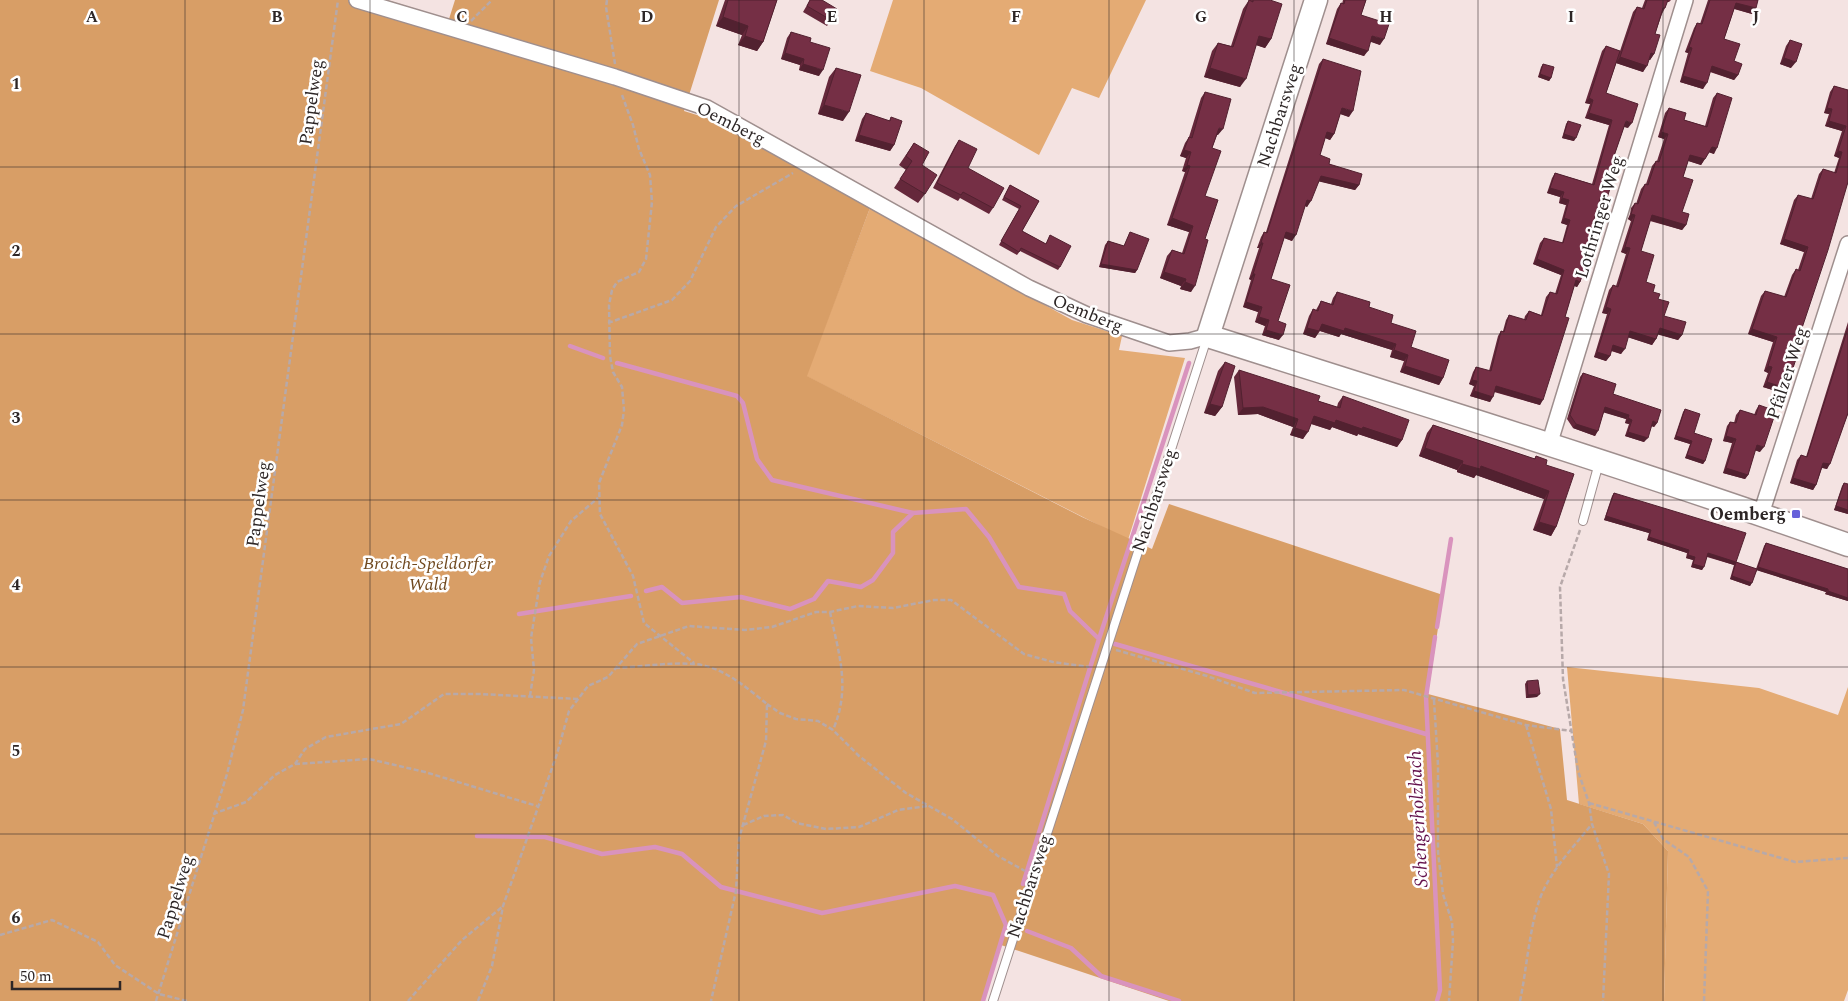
<svg xmlns="http://www.w3.org/2000/svg" width="1848" height="1001" font-family="Spectral,serif">
<style>
.green{fill:#e4ab74}
.forest{fill:#d89e66}
.lines{fill:none;stroke-linecap:round;stroke-linejoin:round}
.stream{stroke:#d993bd;stroke-width:4.5}
.lane-casing{stroke:#9f8f8e;stroke-width:10}
.street-casing{stroke:#9f8f8e;stroke-width:18}
.secondary-casing{stroke:#9f8f8e;stroke-width:25}
.path{stroke:#b7a9a9;stroke-width:2.5;stroke-dasharray:5 2.5;stroke-linecap:butt}
.lane{stroke:#fff;stroke-width:8}
.street{stroke:#fff;stroke-width:15}
.secondary{stroke:#fff;stroke-width:22}
.wall{fill:#65283b}
.shaded-wall{fill:#522130}
.building{fill:#752f45;stroke:#522130}
.grid{fill:none;stroke:#2d2626;stroke-width:1;stroke-opacity:0.55}
.poi-dot{fill:#6761da;stroke:#fff;stroke-width:2}
.labels{text-anchor:middle;stroke-width:5;stroke-linejoin:round;paint-order:stroke}
.street-label{font-size:18px;fill:#2d2626;stroke:#fff}
.poi-label{font-size:18px;font-weight:bold;fill:#2d2626;stroke:#fff;text-anchor:end}
.park-label{font-size:18px;font-style:italic;fill:#70491f;stroke:#fff}
.water-label{font-size:19px;font-style:italic;fill:#64124c;stroke:#fff}
.grid-label{font-size:16px;text-anchor:middle;font-weight:bold;fill:#2d2626;stroke:#fff;stroke-width:5;stroke-linejoin:round;paint-order:stroke}
</style>
<rect width="100%" height="100%" fill="#f4e3e2"/>
<path class="green" d="M 893,0 L 1146,0 L 1099,98 L 1072,88 L 1039,155 L 921,88 L 870,71 Z
M 870,208 L 1072,320 L 1122,336 L 1119,350 L 1185,358 L 1128,540 L 806,376 Z
M 1567,667 L 1759,688 L 1838,715 L 1848,687 L 1848,990 L 1844,1001 L 1664,1001 L 1668,851 L 1643,824 L 1579,804 Z"/>
<path class="forest" d="M 0,0 L 387,0 L 449,19 L 455,0 L 719,0 L 684,111 L 713,120 L 870,208 L 807,376 L 1082,517 L 1152,549 L 1169,504 L 1443,595 L 1428,694 L 1560,729 L 1567,800 L 1643,824 L 1668,851 L 1664,1001 L 1169,1001 L 1001,945 L 983,1001 L 0,1001 Z"/>
<g class="lines">
<path class="stream" d="M 570,346 L 603,358
M 617,363 L 737,396 L 743,403 L 757,459 L 772,480 L 913,513 L 966,509 L 989,537 L 1019,587 L 1064,594 L 1070,611 L 1099,639
M 646,591 L 662,587 L 682,603 L 741,597 L 790,609 L 814,599 L 828,581 L 861,587 L 873,580 L 893,553 L 893,532 L 913,513
M 519,614 L 631,596
M 1437,627 L 1451,539
M 1435,637 L 1426,697 L 1440,990 L 1437,1001
M 1115,644 L 1426,734
M 477,836 L 545,837 L 602,854 L 655,847 L 682,854 L 721,887 L 822,913 L 955,886 L 993,895 L 1006,925 L 983,1001
M 1023,884 L 1099,639 L 1189,363
M 1027,931 L 1071,948 L 1101,976 L 1179,1001"/>
<g class="lane-casing">
<path id="lane" d="M 1583,521 L 1599,463
M 993,1001 L 1207,338"/>
</g>
<g class="street-casing">
<path id="street" d="M 357,0 L 615,77 L 707,108 L 1029,288 L 1087,315 L 1169,343 L 1190,341 L 1208,336
M 1549,445 L 1685,0
M 1761,514 L 1848,244"/>
</g>
<g class="secondary-casing">
<path id="secondary" d="M 1316,0 L 1208,336 C 1422,404 1636,470 1848,545"/>
</g>
<path class="path" d="M 607,0 L 606,7 L 615,64
M 471,21 L 492,0
M 622,95 L 633,125 L 639,149 L 650,175 L 652,202 L 646,259 L 639,272 L 617,282 L 612,290 L 609,305 L 610,356 L 613,372 L 622,387 L 624,410 L 622,425 L 599,483 L 600,514 L 633,576 L 644,623 L 694,663
M 608,323 L 672,300 L 690,281 L 716,227 L 736,206 L 793,173
M 1580,530 L 1560,587 L 1563,679 L 1578,771 L 1589,803 L 1592,824 L 1609,874 L 1603,1001
M 830,612 C 839,655 851,688 833,730
M 1116,650 L 1207,676 L 1255,693 L 1404,690 L 1526,725 L 1572,731
M 615,668 C 641,667 669,662 693,664 C 721,665 747,688 767,704 L 766,741 L 739,839 L 736,891 L 711,1001
M 530,696 L 534,670 L 531,638 L 540,582 L 549,556 L 571,521 L 598,498
M 1434,700 L 1438,765 L 1438,852 L 1443,894 L 1452,922 L 1453,941 L 1449,1001
M 767,704 L 780,713 L 796,719 L 818,721 L 833,730 L 859,756 L 906,793 L 952,819 L 998,856 L 1025,871
M 1526,725 L 1551,809 L 1557,867
M 295,764 L 369,759 L 425,772 L 537,806
M 1589,803 L 1795,862 L 1848,858
M 213,814 L 246,802 L 275,775 L 295,764 L 305,749 L 326,737 L 401,724 L 444,694 L 479,694 L 578,699
M 1654,822 L 1663,839 L 1689,857 L 1708,891 L 1704,1001
M 743,825 L 764,816 L 783,815 L 797,823 L 826,829 L 859,827 L 898,810 L 928,806
M 0,935 L 52,920 L 98,942 L 115,965 L 159,994 L 187,1001
M 156,1001 L 227,774 L 243,710 L 338,0
M 408,1001 L 462,940 L 502,907
M 478,1001 L 492,966 L 503,906 L 557,754 L 569,711 L 588,686 L 608,677 L 637,644 L 689,626 L 745,630 L 772,627 L 816,612 L 830,612 L 858,606 L 893,608 L 934,600 L 951,600 L 1024,654 L 1053,662 L 1089,667
M 1520,1001 C 1527,969 1530,917 1544,889 C 1556,865 1575,845 1592,824"/>
<use href="#lane" class="lane"/>
<use href="#street" class="street"/>
<use href="#secondary" class="secondary"/>
</g>
<path class="wall" d="M 725,0 L 777,0 L 763,42 L 757,51 L 738,45 L 742,35 L 716,26 Z
M 810,0 L 822,0 L 831,20 L 827,26 L 803,12 Z
M 1249,0 L 1270,0 L 1271,39 L 1265,48 L 1256,45 L 1240,87 L 1204,77 L 1212,51 L 1218,43 L 1231,46 L 1243,9 Z
M 1343,0 L 1366,0 L 1361,15 L 1380,45 L 1370,41 L 1364,56 L 1326,44 L 1337,9 L 1341,3 L 1342,4 Z
M 1645,0 L 1671,0 L 1669,2 L 1667,2 L 1665,8 L 1662,14 L 1655,34 L 1654,54 L 1650,60 L 1649,60 L 1643,72 L 1616,63 L 1606,93 L 1628,128 L 1624,127 L 1614,156 L 1607,198 L 1604,203 L 1599,202 L 1592,226 L 1586,257 L 1580,282 L 1577,287 L 1574,286 L 1540,405 L 1494,392 L 1490,402 L 1470,396 L 1474,386 L 1469,384 L 1473,372 L 1476,367 L 1489,371 L 1498,336 L 1501,331 L 1503,331 L 1506,320 L 1509,315 L 1524,320 L 1525,316 L 1529,311 L 1541,315 L 1546,297 L 1550,292 L 1555,294 L 1561,275 L 1533,264 L 1540,243 L 1544,238 L 1562,243 L 1567,225 L 1561,223 L 1566,205 L 1559,203 L 1560,197 L 1547,193 L 1552,178 L 1555,173 L 1592,184 L 1609,125 L 1585,118 L 1590,104 L 1585,103 L 1602,51 L 1606,46 L 1620,51 L 1633,12 L 1637,7 L 1642,8 Z
M 1708,0 L 1758,0 L 1752,14 L 1734,9 L 1724,39 L 1734,61 L 1738,75 L 1734,80 L 1710,72 L 1703,89 L 1680,82 L 1688,53 L 1685,52 L 1694,28 L 1697,23 L 1700,24 Z
M 791,32 L 810,42 L 819,76 L 799,70 L 800,65 L 781,59 L 787,38 Z
M 1790,40 L 1791,68 L 1780,64 L 1786,46 Z
M 1323,59 L 1349,117 L 1340,114 L 1334,134 L 1330,140 L 1325,138 L 1320,155 L 1329,164 L 1359,185 L 1355,190 L 1319,181 L 1307,207 L 1305,206 L 1292,241 L 1284,238 L 1271,279 L 1278,321 L 1279,340 L 1262,335 L 1265,326 L 1255,322 L 1258,312 L 1243,307 L 1251,280 L 1249,279 L 1259,248 L 1257,248 L 1261,237 L 1264,232 L 1266,232 L 1319,64 Z
M 1543,64 L 1551,78 L 1549,81 L 1538,77 L 1541,67 Z
M 836,68 L 843,121 L 818,114 L 829,77 Z
M 1834,86 L 1848,90 L 1848,182 L 1797,343 L 1791,374 L 1788,379 L 1785,378 L 1779,392 L 1763,387 L 1768,373 L 1764,371 L 1773,342 L 1748,334 L 1761,296 L 1765,291 L 1784,297 L 1792,275 L 1796,269 L 1798,270 L 1804,252 L 1780,244 L 1794,200 L 1798,195 L 1811,199 L 1819,174 L 1823,169 L 1834,173 L 1839,158 L 1834,156 L 1842,131 L 1825,126 L 1829,114 L 1824,113 L 1830,92 Z
M 1205,92 L 1218,135 L 1217,135 L 1212,148 L 1205,196 L 1205,239 L 1191,292 L 1180,289 L 1181,286 L 1160,278 L 1167,256 L 1172,250 L 1182,253 L 1189,232 L 1167,225 L 1185,172 L 1182,171 L 1186,158 L 1180,156 L 1185,143 L 1189,137 L 1201,98 Z
M 1717,93 L 1714,154 L 1709,152 L 1701,165 L 1688,161 L 1683,177 L 1682,212 L 1686,225 L 1682,230 L 1650,221 L 1641,251 L 1646,282 L 1658,299 L 1664,316 L 1682,335 L 1678,340 L 1658,334 L 1656,339 L 1652,345 L 1628,337 L 1621,354 L 1611,351 L 1610,356 L 1606,361 L 1594,357 L 1607,314 L 1602,313 L 1609,290 L 1613,285 L 1616,286 L 1626,254 L 1621,252 L 1631,221 L 1628,219 L 1630,214 L 1631,208 L 1635,203 L 1636,204 L 1641,189 L 1645,184 L 1646,184 L 1652,166 L 1656,161 L 1657,161 L 1664,139 L 1658,137 L 1665,113 L 1669,108 L 1684,120 L 1705,126 L 1713,98 Z
M 866,113 L 889,121 L 891,117 L 894,145 L 890,151 L 855,141 L 862,119 Z
M 1568,121 L 1574,141 L 1562,138 L 1566,124 Z
M 959,140 L 968,168 L 993,208 L 989,214 L 960,198 L 958,201 L 933,188 L 955,146 Z
M 914,143 L 922,165 L 925,194 L 918,203 L 894,188 L 906,170 L 899,165 Z
M 1010,185 L 1039,201 L 1022,231 L 1046,244 L 1050,235 L 1060,267 L 1058,270 L 1020,251 L 1017,255 L 999,245 L 1019,209 L 1002,200 Z
M 1130,232 L 1137,270 L 1135,273 L 1099,267 L 1105,245 L 1108,241 L 1124,246 Z
M 1337,292 L 1369,307 L 1391,323 L 1411,347 L 1443,378 L 1439,385 L 1400,372 L 1404,361 L 1390,357 L 1392,350 L 1341,334 L 1339,337 L 1320,331 L 1315,338 L 1303,334 L 1309,316 L 1313,309 L 1316,310 L 1321,301 L 1331,304 L 1333,298 Z
M 1848,322 L 1848,414 L 1827,469 L 1822,468 L 1816,485 L 1813,490 L 1790,483 L 1797,460 L 1801,455 L 1806,457 Z
M 1225,362 L 1222,407 L 1215,416 L 1204,413 L 1218,371 Z
M 1239,370 L 1318,401 L 1337,407 L 1338,403 L 1343,396 L 1402,440 L 1397,447 L 1358,434 L 1357,436 L 1332,427 L 1330,430 L 1311,424 L 1303,439 L 1290,435 L 1293,427 L 1258,414 L 1238,415 L 1234,377 Z
M 1583,373 L 1613,394 L 1657,423 L 1654,427 L 1651,426 L 1644,442 L 1625,436 L 1629,424 L 1625,423 L 1626,419 L 1604,412 L 1595,436 L 1573,428 L 1567,419 L 1580,377 Z
M 1759,405 L 1760,452 L 1755,450 L 1748,475 L 1745,479 L 1723,473 L 1732,443 L 1723,441 L 1727,426 L 1730,422 L 1734,423 L 1736,415 L 1740,410 L 1754,415 L 1756,410 Z
M 1685,409 L 1705,461 L 1703,464 L 1685,458 L 1690,444 L 1674,439 L 1683,412 Z
M 1433,425 L 1534,459 L 1536,456 L 1546,465 L 1556,527 L 1551,536 L 1533,530 L 1544,499 L 1476,475 L 1474,478 L 1457,472 L 1457,470 L 1419,456 L 1427,433 Z
M 1844,483 L 1848,514 L 1834,510 L 1842,486 Z
M 1614,493 L 1736,562 L 1734,565 L 1707,557 L 1702,570 L 1691,567 L 1693,560 L 1686,558 L 1687,553 L 1647,540 L 1649,533 L 1604,520 L 1612,496 Z
M 1766,543 L 1848,569 L 1848,601 L 1825,594 L 1826,592 L 1757,570 L 1750,586 L 1730,579 L 1734,565 L 1736,562 L 1756,569 L 1764,546 Z
M 1527,681 L 1537,697 L 1526,698 L 1525,684 Z"/>
<path class="shaded-wall" d="M 1736,3 L 1756,8 L 1752,14 L 1732,8 Z
M 723,17 L 748,26 L 742,35 L 716,26 Z
M 745,36 L 763,42 L 757,51 L 738,45 Z
M 1259,36 L 1271,39 L 1265,48 L 1253,44 Z
M 1372,36 L 1384,39 L 1380,45 L 1368,41 Z
M 1329,38 L 1368,51 L 1364,56 L 1326,44 Z
M 1689,47 L 1692,48 L 1688,53 L 1685,52 Z
M 785,53 L 804,59 L 800,65 L 781,59 Z
M 1651,53 L 1654,54 L 1650,60 L 1647,59 Z
M 1620,57 L 1647,66 L 1643,72 L 1616,63 Z
M 1784,58 L 1796,62 L 1791,68 L 1780,64 Z
M 803,64 L 823,70 L 819,76 L 799,70 Z
M 1712,66 L 1738,75 L 1734,80 L 1709,71 Z
M 1210,68 L 1246,79 L 1240,87 L 1204,77 Z
M 1540,74 L 1551,78 L 1549,81 L 1538,77 Z
M 1683,76 L 1707,83 L 1703,89 L 1680,82 Z
M 1589,98 L 1593,100 L 1590,104 L 1585,103 Z
M 824,105 L 849,112 L 843,121 L 818,114 Z
M 1342,108 L 1353,111 L 1349,117 L 1338,113 Z
M 1827,108 L 1832,109 L 1829,114 L 1824,113 Z
M 1589,113 L 1612,120 L 1609,125 L 1585,118 Z
M 1626,121 L 1632,123 L 1628,128 L 1623,126 Z
M 1829,121 L 1846,126 L 1842,131 L 1825,126 Z
M 1219,128 L 1223,129 L 1218,135 L 1215,134 Z
M 1327,132 L 1334,134 L 1330,140 L 1323,137 Z
M 1661,132 L 1668,134 L 1664,139 L 1658,137 Z
M 1564,134 L 1576,138 L 1574,141 L 1562,138 Z
M 859,135 L 894,145 L 890,151 L 855,141 Z
M 1712,147 L 1717,148 L 1714,154 L 1708,152 Z
M 1184,150 L 1191,152 L 1186,158 L 1180,156 Z
M 1838,151 L 1842,152 L 1839,158 L 1834,156 Z
M 1690,155 L 1705,159 L 1701,165 L 1686,160 Z
M 1187,165 L 1190,166 L 1185,172 L 1182,171 Z
M 1321,176 L 1359,185 L 1355,190 L 1317,181 Z
M 1550,188 L 1564,192 L 1560,197 L 1547,193 Z
M 1601,196 L 1607,198 L 1604,203 L 1597,201 Z
M 1562,198 L 1569,200 L 1566,205 L 1559,203 Z
M 1307,200 L 1311,201 L 1307,207 L 1304,205 Z
M 1631,214 L 1635,215 L 1631,221 L 1628,219 Z
M 1652,215 L 1686,225 L 1682,230 L 1649,220 Z
M 1172,218 L 1193,226 L 1189,232 L 1167,225 Z
M 1564,218 L 1570,220 L 1567,225 L 1561,223 Z
M 1286,232 L 1296,235 L 1292,241 L 1282,237 Z
M 1784,239 L 1808,247 L 1804,252 L 1780,244 Z
M 1261,243 L 1263,243 L 1259,248 L 1257,248 Z
M 1625,247 L 1630,248 L 1626,254 L 1621,252 Z
M 1537,259 L 1564,270 L 1561,275 L 1533,264 Z
M 1101,264 L 1137,270 L 1135,273 L 1099,267 Z
M 1164,272 L 1186,279 L 1181,286 L 1160,278 Z
M 1253,274 L 1255,274 L 1251,280 L 1249,279 Z
M 1576,280 L 1580,282 L 1577,287 L 1573,285 Z
M 1185,282 L 1195,286 L 1191,292 L 1180,289 Z
M 1246,302 L 1262,307 L 1258,312 L 1243,307 Z
M 1606,307 L 1611,309 L 1607,314 L 1602,313 Z
M 1259,317 L 1269,320 L 1265,326 L 1255,322 Z
M 1322,324 L 1345,328 L 1396,344 L 1392,350 L 1341,334 L 1339,337 L 1317,330 Z
M 1307,328 L 1319,331 L 1315,338 L 1303,334 Z
M 1660,328 L 1682,335 L 1678,340 L 1656,334 Z
M 1752,329 L 1777,337 L 1773,342 L 1748,334 Z
M 1266,330 L 1283,335 L 1279,340 L 1262,335 Z
M 1630,331 L 1656,339 L 1652,345 L 1627,337 Z
M 1613,345 L 1625,349 L 1621,354 L 1610,350 Z
M 1394,350 L 1408,355 L 1404,361 L 1390,357 Z
M 1597,352 L 1610,356 L 1606,361 L 1594,357 Z
M 1405,366 L 1443,378 L 1439,385 L 1400,372 Z
M 1768,366 L 1772,367 L 1768,373 L 1764,371 Z
M 1787,372 L 1791,374 L 1788,379 L 1783,378 Z
M 1472,380 L 1477,381 L 1474,386 L 1469,384 Z
M 1767,382 L 1782,387 L 1779,392 L 1763,387 Z
M 1496,386 L 1543,400 L 1540,405 L 1493,391 Z
M 1474,391 L 1493,397 L 1490,402 L 1470,396 Z
M 1210,404 L 1222,407 L 1215,416 L 1204,413 Z
M 1263,407 L 1298,419 L 1293,427 L 1258,414 L 1238,415 L 1243,408 Z
M 1605,407 L 1629,415 L 1626,419 L 1602,412 Z
M 1314,416 L 1336,420 L 1363,427 L 1402,440 L 1397,447 L 1358,434 L 1357,436 L 1332,427 L 1330,430 L 1309,423 Z
M 1628,418 L 1632,420 L 1629,424 L 1625,423 Z
M 1653,421 L 1657,423 L 1654,427 L 1650,425 Z
M 1576,424 L 1598,431 L 1595,436 L 1573,428 Z
M 1295,428 L 1308,432 L 1303,439 L 1290,435 Z
M 1628,432 L 1648,438 L 1644,442 L 1625,436 Z
M 1676,436 L 1692,441 L 1690,444 L 1674,439 Z
M 1726,436 L 1736,439 L 1732,443 L 1723,441 Z
M 1757,445 L 1764,447 L 1760,452 L 1754,450 Z
M 1425,448 L 1463,461 L 1457,470 L 1419,456 Z
M 1687,455 L 1705,461 L 1703,464 L 1685,458 Z
M 1823,463 L 1830,464 L 1827,469 L 1820,467 Z
M 1462,464 L 1481,466 L 1549,491 L 1544,499 L 1476,475 L 1474,478 L 1457,472 Z
M 1726,468 L 1748,475 L 1745,479 L 1723,473 Z
M 1793,478 L 1816,485 L 1813,490 L 1790,483 Z
M 1836,506 L 1848,510 L 1848,514 L 1834,510 Z
M 1606,516 L 1651,530 L 1649,533 L 1604,520 Z
M 1539,522 L 1556,527 L 1551,536 L 1533,530 Z
M 1649,537 L 1689,550 L 1687,553 L 1647,540 Z
M 1708,553 L 1736,562 L 1734,565 L 1706,556 Z
M 1688,555 L 1695,557 L 1693,560 L 1686,558 Z
M 1693,564 L 1704,567 L 1702,570 L 1691,567 Z
M 1758,567 L 1828,589 L 1826,592 L 1756,570 Z
M 1732,576 L 1752,583 L 1750,586 L 1730,579 Z
M 1828,591 L 1848,598 L 1848,601 L 1825,594 Z
M 1540,694 L 1537,697 L 1526,698 L 1528,695 Z"/>
<path class="building" d="M 728,0 L 777,0 L 763,42 L 745,36 L 748,26 L 723,17 Z
M 810,0 L 822,0 L 837,9 L 831,20 L 807,6 Z
M 1249,0 L 1253,2 L 1253,0 L 1270,0 L 1282,4 L 1271,39 L 1259,36 L 1246,79 L 1210,68 L 1218,43 L 1233,47 Z
M 1345,0 L 1366,0 L 1361,15 L 1389,24 L 1384,39 L 1372,36 L 1368,51 L 1329,38 L 1341,3 L 1344,4 Z
M 1647,0 L 1668,0 L 1665,8 L 1663,8 L 1655,34 L 1660,35 L 1654,54 L 1651,53 L 1647,66 L 1620,57 L 1637,7 L 1644,9 Z
M 1710,0 L 1758,0 L 1756,8 L 1736,3 L 1724,39 L 1740,44 L 1734,61 L 1742,64 L 1738,75 L 1712,66 L 1707,83 L 1683,76 L 1692,48 L 1689,47 L 1697,23 L 1702,24 Z
M 791,32 L 811,38 L 810,42 L 830,48 L 823,70 L 803,64 L 804,59 L 785,53 Z
M 1790,40 L 1802,44 L 1796,62 L 1784,58 Z
M 1606,46 L 1620,51 L 1606,93 L 1638,104 L 1632,123 L 1626,121 L 1614,156 L 1620,157 L 1607,198 L 1601,196 L 1592,226 L 1595,227 L 1586,257 L 1588,257 L 1580,282 L 1576,280 L 1565,317 L 1569,318 L 1543,400 L 1496,386 L 1493,397 L 1474,391 L 1477,381 L 1472,380 L 1476,367 L 1491,371 L 1501,331 L 1504,332 L 1509,315 L 1526,320 L 1529,311 L 1542,316 L 1550,292 L 1557,294 L 1564,270 L 1537,259 L 1544,238 L 1563,243 L 1570,220 L 1564,218 L 1569,200 L 1562,198 L 1564,192 L 1550,188 L 1555,173 L 1594,185 L 1612,120 L 1589,113 L 1593,100 L 1589,98 Z
M 1323,59 L 1361,71 L 1353,111 L 1342,108 L 1334,134 L 1327,132 L 1320,155 L 1330,159 L 1329,164 L 1362,174 L 1359,185 L 1321,176 L 1311,201 L 1307,200 L 1296,235 L 1286,232 L 1271,279 L 1290,285 L 1278,321 L 1286,324 L 1283,335 L 1266,330 L 1269,320 L 1259,317 L 1262,307 L 1246,302 L 1255,274 L 1253,274 L 1263,243 L 1261,243 L 1264,232 L 1267,233 Z
M 1543,64 L 1554,67 L 1551,78 L 1540,74 Z
M 836,68 L 861,75 L 849,112 L 824,105 Z
M 1834,86 L 1848,90 L 1848,182 L 1828,250 L 1797,343 L 1801,344 L 1791,374 L 1787,372 L 1782,387 L 1767,382 L 1772,367 L 1768,366 L 1777,337 L 1752,329 L 1765,291 L 1786,297 L 1796,269 L 1800,271 L 1808,247 L 1784,239 L 1798,195 L 1813,199 L 1823,169 L 1836,173 L 1842,152 L 1838,151 L 1846,126 L 1829,121 L 1832,109 L 1827,108 Z
M 1205,92 L 1231,99 L 1223,129 L 1219,128 L 1212,148 L 1221,151 L 1205,196 L 1218,200 L 1205,239 L 1208,240 L 1195,286 L 1185,282 L 1186,279 L 1164,272 L 1172,250 L 1184,254 L 1193,226 L 1172,218 L 1190,166 L 1187,165 L 1191,152 L 1184,150 L 1189,137 L 1192,138 Z
M 1717,93 L 1732,98 L 1717,148 L 1712,147 L 1705,159 L 1690,155 L 1683,177 L 1693,180 L 1682,212 L 1689,214 L 1686,225 L 1652,215 L 1641,251 L 1654,255 L 1646,282 L 1655,285 L 1653,292 L 1660,294 L 1658,299 L 1669,302 L 1664,316 L 1686,322 L 1682,335 L 1660,328 L 1656,339 L 1630,331 L 1625,349 L 1613,345 L 1610,356 L 1597,352 L 1611,309 L 1606,307 L 1613,285 L 1618,287 L 1630,248 L 1625,247 L 1635,215 L 1631,214 L 1633,208 L 1635,203 L 1638,204 L 1645,184 L 1648,185 L 1656,161 L 1659,162 L 1668,134 L 1661,132 L 1669,108 L 1686,113 L 1684,120 L 1707,127 Z
M 866,113 L 890,121 L 891,117 L 902,121 L 894,145 L 859,135 Z
M 1568,121 L 1581,125 L 1576,138 L 1564,134 Z
M 959,140 L 977,149 L 968,168 L 1004,188 L 993,208 L 963,192 L 961,195 L 937,183 Z
M 914,143 L 929,152 L 922,165 L 937,175 L 925,194 L 900,179 L 912,161 L 906,156 Z
M 1010,185 L 1039,201 L 1022,231 L 1046,244 L 1050,235 L 1071,246 L 1060,267 L 1021,248 L 1019,252 L 1001,241 L 1021,206 L 1004,197 Z
M 1130,232 L 1149,239 L 1137,270 L 1101,264 L 1108,241 L 1124,246 Z
M 1337,292 L 1370,302 L 1369,307 L 1393,315 L 1391,323 L 1416,331 L 1411,347 L 1449,360 L 1443,378 L 1405,366 L 1408,355 L 1394,350 L 1396,344 L 1345,328 L 1344,331 L 1322,324 L 1319,331 L 1307,328 L 1313,309 L 1318,311 L 1321,301 L 1333,305 Z
M 1848,328 L 1848,413 L 1830,464 L 1823,463 L 1816,485 L 1793,478 L 1801,455 L 1807,457 Z
M 1225,362 L 1235,366 L 1222,407 L 1210,404 Z
M 1239,370 L 1320,396 L 1318,401 L 1340,408 L 1343,396 L 1409,420 L 1402,440 L 1363,427 L 1362,429 L 1336,420 L 1335,423 L 1314,416 L 1308,432 L 1295,428 L 1298,419 L 1263,407 L 1243,408 Z
M 1583,373 L 1616,384 L 1613,394 L 1661,410 L 1657,423 L 1653,421 L 1648,438 L 1628,432 L 1632,420 L 1628,418 L 1629,415 L 1605,407 L 1598,431 L 1576,424 L 1570,415 Z
M 1759,405 L 1776,411 L 1764,447 L 1757,445 L 1748,475 L 1726,468 L 1736,439 L 1726,436 L 1730,422 L 1736,423 L 1740,410 L 1756,415 Z
M 1685,409 L 1700,414 L 1694,433 L 1712,439 L 1705,461 L 1687,455 L 1692,441 L 1676,436 Z
M 1433,425 L 1535,459 L 1536,456 L 1547,460 L 1546,465 L 1574,474 L 1556,527 L 1539,522 L 1549,491 L 1481,466 L 1480,469 L 1462,464 L 1463,461 L 1425,448 Z
M 1844,483 L 1848,484 L 1848,510 L 1836,506 Z
M 1614,493 L 1746,533 L 1736,562 L 1708,553 L 1704,567 L 1693,564 L 1695,557 L 1688,555 L 1689,550 L 1649,537 L 1651,530 L 1606,516 Z
M 1766,543 L 1848,569 L 1848,598 L 1828,591 L 1828,589 L 1758,567 Z
M 1736,562 L 1757,569 L 1752,583 L 1732,576 Z
M 1538,680 L 1540,694 L 1528,695 L 1527,681 Z"/>
<path class="grid" d="M 185,0 L 185,1001M 370,0 L 370,1001M 554,0 L 554,1001M 739,0 L 739,1001M 924,0 L 924,1001M 1109,0 L 1109,1001M 1294,0 L 1294,1001M 1478,0 L 1478,1001M 1663,0 L 1663,1001M 0,167 L 1848,167M 0,334 L 1848,334M 0,500 L 1848,500M 0,667 L 1848,667M 0,834 L 1848,834"/>
<rect class="poi-dot" x="1791" y="509" width="10" height="10" rx="2.5"/>
<g class="labels">
<g class="street-label">
<text transform="translate(311 102) rotate(-82)" y="6">Pappelweg</text>
<text transform="translate(1279 115) rotate(-72)" y="6">Nachbarsweg</text>
<text transform="translate(731 123) rotate(27)" y="6">Oemberg</text>
<text transform="translate(1599 217) rotate(-73)" y="6">Lothringer Weg</text>
<text transform="translate(1088 313) rotate(22)" y="6">Oemberg</text>
<text transform="translate(1787 373) rotate(-72)" y="6">Pfälzer Weg</text>
<text transform="translate(1154 500) rotate(-72)" y="6">Nachbarsweg</text>
<text transform="translate(258 504) rotate(-82)" y="6">Pappelweg</text>
<text transform="translate(1029 886) rotate(-72)" y="6">Nachbarsweg</text>
<text transform="translate(175 897) rotate(-73)" y="6">Pappelweg</text>
</g>
<g class="poi-label">
<text x="1786" y="520">Oemberg</text>
</g>
<g class="park-label">
<text x="428" y="569">Broich-Speldorfer<tspan x="428" dy="21">Wald</tspan></text>
</g>
<g class="water-label">
<text transform="translate(1417 819) rotate(-93)" y="7">Schengerholzbach</text>
</g>
</g>
<g class="grid-label">
<text x="92" y="22">A</text>
<text x="277" y="22">B</text>
<text x="462" y="22">C</text>
<text x="647" y="22">D</text>
<text x="832" y="22">E</text>
<text x="1016" y="22">F</text>
<text x="1201" y="22">G</text>
<text x="1386" y="22">H</text>
<text x="1571" y="22">I</text>
<text x="1756" y="22">J</text>
<text x="16" y="89">1</text>
<text x="16" y="256">2</text>
<text x="16" y="423">3</text>
<text x="16" y="590">4</text>
<text x="16" y="756">5</text>
<text x="16" y="923">6</text>
</g>
<path d="M12 981v8h108v-8" fill="none" stroke="#2d2626" stroke-width="2.5"/>
<text x="20" y="981" font-size="15" fill="#2d2626" stroke="#ffffff" stroke-width="4" paint-order="stroke">50 m</text>
</svg>
